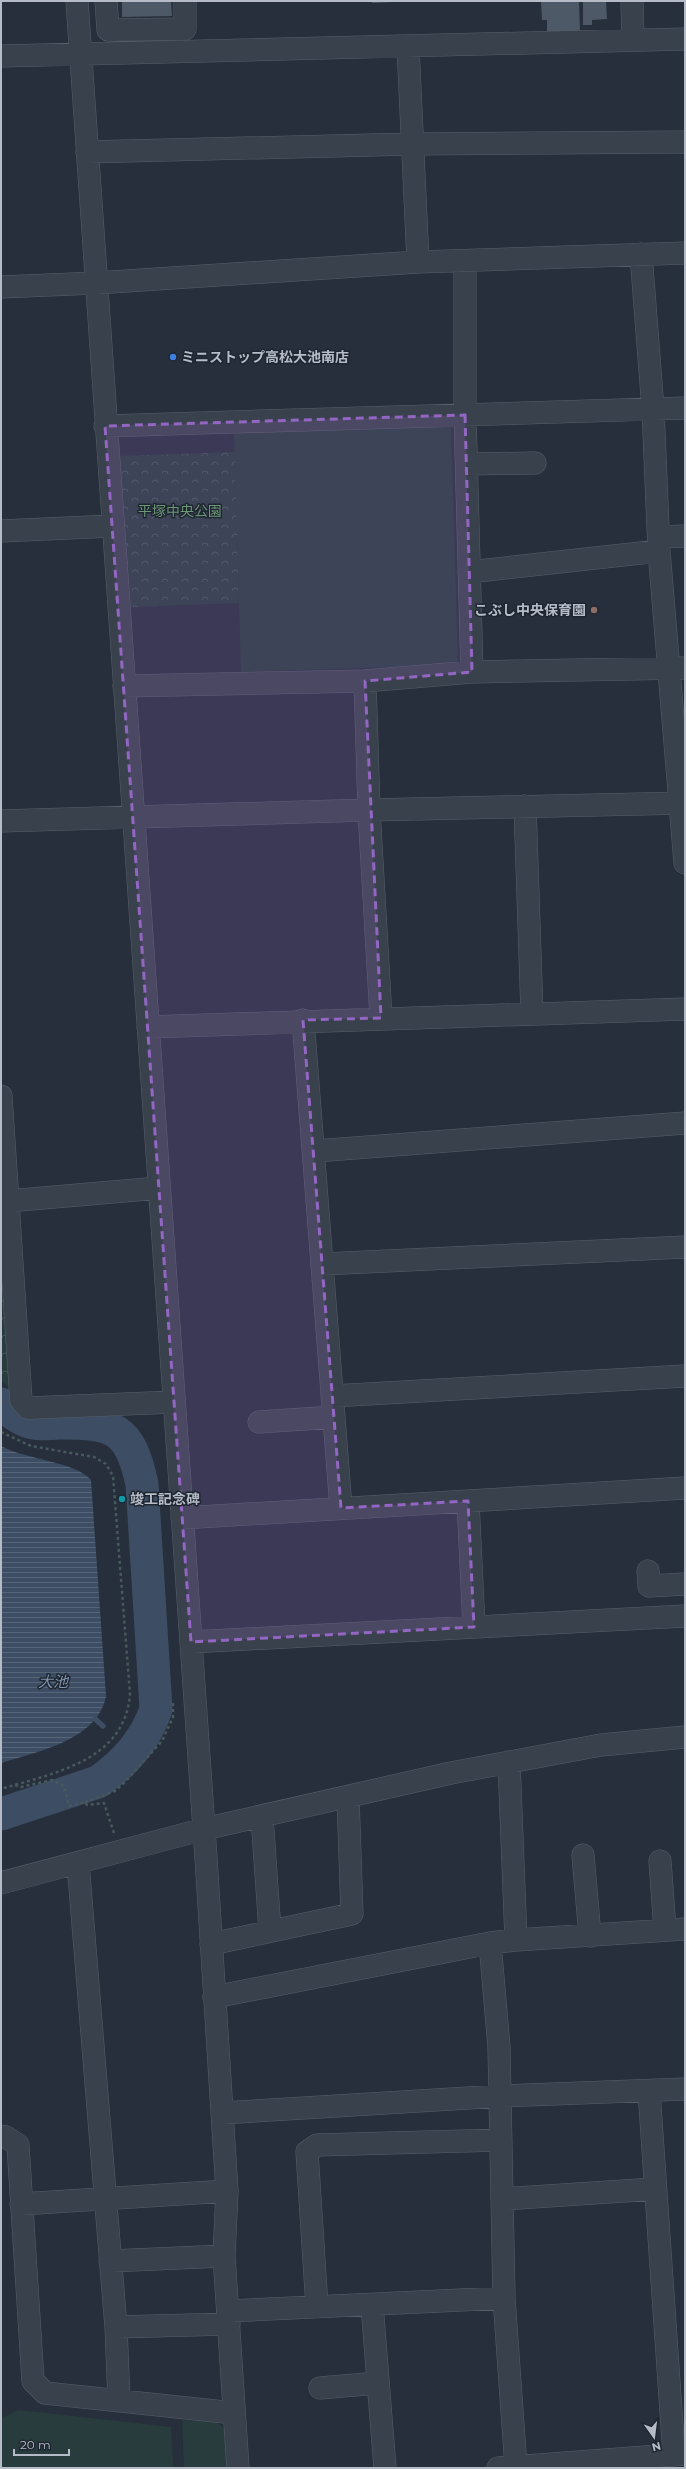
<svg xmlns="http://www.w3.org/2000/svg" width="686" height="2469" font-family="Montserrat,'Noto Sans JP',sans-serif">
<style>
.park{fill:url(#park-crowns)}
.pitch{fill:#293c3d}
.water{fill:url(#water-rules)}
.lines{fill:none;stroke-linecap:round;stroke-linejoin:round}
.stream{stroke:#3d4d63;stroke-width:5.5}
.river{stroke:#3d4d63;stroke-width:33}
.building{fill:#4e5967}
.minor-casing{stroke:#575f6a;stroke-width:23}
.path{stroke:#48595b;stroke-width:2.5;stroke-dasharray:3 3;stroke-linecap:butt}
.minor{stroke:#39414c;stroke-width:22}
.marked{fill:#9266c2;fill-opacity:0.2;stroke:#9266c2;stroke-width:3;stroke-dasharray:8 5;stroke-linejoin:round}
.shop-dot{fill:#3f7fe0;stroke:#1e2631;stroke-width:1.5}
.education-dot{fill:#8d6e63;stroke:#1e2631;stroke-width:1.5}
.culture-dot{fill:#0f9aa8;stroke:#1e2631;stroke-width:1.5}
.labels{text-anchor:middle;stroke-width:3;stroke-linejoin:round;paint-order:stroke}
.poi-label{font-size:14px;font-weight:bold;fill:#b5bcc7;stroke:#1e2631;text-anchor:start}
.park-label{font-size:14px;fill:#6e9677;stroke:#1e2631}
.water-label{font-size:15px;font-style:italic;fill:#7f93ac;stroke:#1e2631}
</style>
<defs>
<pattern id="park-crowns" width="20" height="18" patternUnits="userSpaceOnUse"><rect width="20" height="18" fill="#293c3d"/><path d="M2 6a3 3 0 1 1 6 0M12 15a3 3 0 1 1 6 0" fill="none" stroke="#465658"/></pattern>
<pattern id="water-rules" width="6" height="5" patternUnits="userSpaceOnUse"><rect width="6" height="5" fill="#3d4d63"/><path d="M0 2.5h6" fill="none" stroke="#576578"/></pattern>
</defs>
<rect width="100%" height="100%" fill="#262f3b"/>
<path class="park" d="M 235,452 L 239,603 L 130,607 L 119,456 Z
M 1,1168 L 17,1393 L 1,1381 Z"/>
<path class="pitch" d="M 451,426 L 458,665 L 241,672 L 234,432 Z
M 19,2410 L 171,2427 L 173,2468 L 1,2468 L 1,2418 Z
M 182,2420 L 216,2422 L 225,2429 L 227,2468 L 184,2468 Z"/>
<path class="water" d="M 1,1446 C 24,1459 77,1462 91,1480 L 106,1696 C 98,1740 37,1752 1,1763 Z"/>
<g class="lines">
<path class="stream" d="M 95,1719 L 103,1726
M 124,1744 L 132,1751"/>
<path class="river" d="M 1,1404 C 10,1411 21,1421 33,1423 C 41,1425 52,1423 60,1423 C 115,1423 130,1428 142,1484 L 156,1709 C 146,1739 124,1764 98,1782 L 1,1814"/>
</g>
<path class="building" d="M 122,1 L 171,1 L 172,16 L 122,17 Z
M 372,1 L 395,1 L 395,2 L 372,3 Z
M 541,1 L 579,1 L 580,32 L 547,32 L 547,20 L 542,20 Z
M 583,1 L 606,1 L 607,19 L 592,20 L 592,25 L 583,25 Z"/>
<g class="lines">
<g class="minor-casing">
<path id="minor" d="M 77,1 L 206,1858 L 227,2191 L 224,2256 L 238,2468
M 106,1 L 108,30 L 185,29 L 185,1
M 632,1 L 633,39
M 408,46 L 418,262
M 1,56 L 685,39
M 87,152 L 412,144 L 685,142
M 641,254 L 653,409 L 659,551 L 685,863
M 465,261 L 465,415 L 472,672
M 1,287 L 96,283 L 418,262 L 685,253
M 105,426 L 685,408
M 467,464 L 535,463
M 1,531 L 112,526
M 659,537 L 685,536
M 469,572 L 659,551
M 365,681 L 369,810 L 381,1018
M 124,686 L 365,681 L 472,672 L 685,668
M 525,806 L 532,1013
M 1,821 L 369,810 L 685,803
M 303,1020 L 341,1508
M 148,1027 L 685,1009
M 1,1096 L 21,1400 L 28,1408 L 174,1402
M 315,1151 L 685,1123
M 8,1201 L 159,1188
M 323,1264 L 685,1247
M 332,1396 L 685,1376
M 259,1422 L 334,1417
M 468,1501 L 474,1627
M 182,1518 L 685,1488
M 648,1571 L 649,1586 L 685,1584
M 191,1642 L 685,1616
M 509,1762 L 516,1940
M 262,1817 L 270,1931
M 583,1855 L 590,1936
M 660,1861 L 665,1930
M 78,1863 L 116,2327 L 119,2401
M 1,1883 L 204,1829 L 451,1773 L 601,1745 L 685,1737
M 490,1943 L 499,2047 L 504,2298 L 516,2467
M 211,1944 L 352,1914 L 348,1797
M 214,1997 L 490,1943 L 516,1940 L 685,1929
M 649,2091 L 674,2455
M 222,2113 L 501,2096 L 685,2089
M 1,2136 L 6,2137 L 18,2145 L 33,2381 L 45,2393 L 234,2413
M 502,2199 L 654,2189
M 21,2204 L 227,2191
M 110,2261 L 224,2256
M 372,2305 L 385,2468
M 317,2307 L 307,2152 L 317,2145 L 501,2140
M 228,2311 L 504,2298
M 116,2327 L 229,2324
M 320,2388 L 378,2383
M 498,2468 L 685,2454"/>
</g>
<path class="path" d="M 1,1432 L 31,1446 L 94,1457 L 106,1464 L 113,1476 L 130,1694 C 125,1761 54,1773 1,1789
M 15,1785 L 21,1787 L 52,1780 L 64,1786 L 69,1806 L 85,1802 L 87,1805 L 104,1803 L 114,1833
M 85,1802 L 115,1791 L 124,1783 L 162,1741 L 173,1717 L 173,1702"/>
<use href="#minor" class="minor"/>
</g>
<path class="marked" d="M 465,415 L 472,672 L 365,681 L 381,1018 L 303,1020 L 341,1508 L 468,1501 L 474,1627 L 191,1642 L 105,426 Z"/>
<circle class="shop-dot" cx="173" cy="357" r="4"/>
<circle class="education-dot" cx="594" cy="610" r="4"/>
<circle class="culture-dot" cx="122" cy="1499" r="4"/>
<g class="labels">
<g class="poi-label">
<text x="181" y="362">ミニストップ高松大池南店</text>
<text x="586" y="615" text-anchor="end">こぶし中央保育園</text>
<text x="130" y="1504">竣工記念碑</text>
</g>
<g class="park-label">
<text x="180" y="516">平塚中央公園</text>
</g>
<g class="water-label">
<text x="53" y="1687">大池</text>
</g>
</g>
<rect width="686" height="2469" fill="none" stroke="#b5bcc7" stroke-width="4"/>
<g transform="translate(654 2437) rotate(166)" stroke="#1e2631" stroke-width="3" paint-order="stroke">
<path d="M0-3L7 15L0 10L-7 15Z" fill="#b5bcc7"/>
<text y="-6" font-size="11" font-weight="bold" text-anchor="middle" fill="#b5bcc7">N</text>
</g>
<path d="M14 2449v6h55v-6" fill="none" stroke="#b5bcc7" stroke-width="2"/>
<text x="20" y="2449" font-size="12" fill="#b5bcc7" stroke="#1e2631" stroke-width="3" paint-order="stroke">20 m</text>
</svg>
